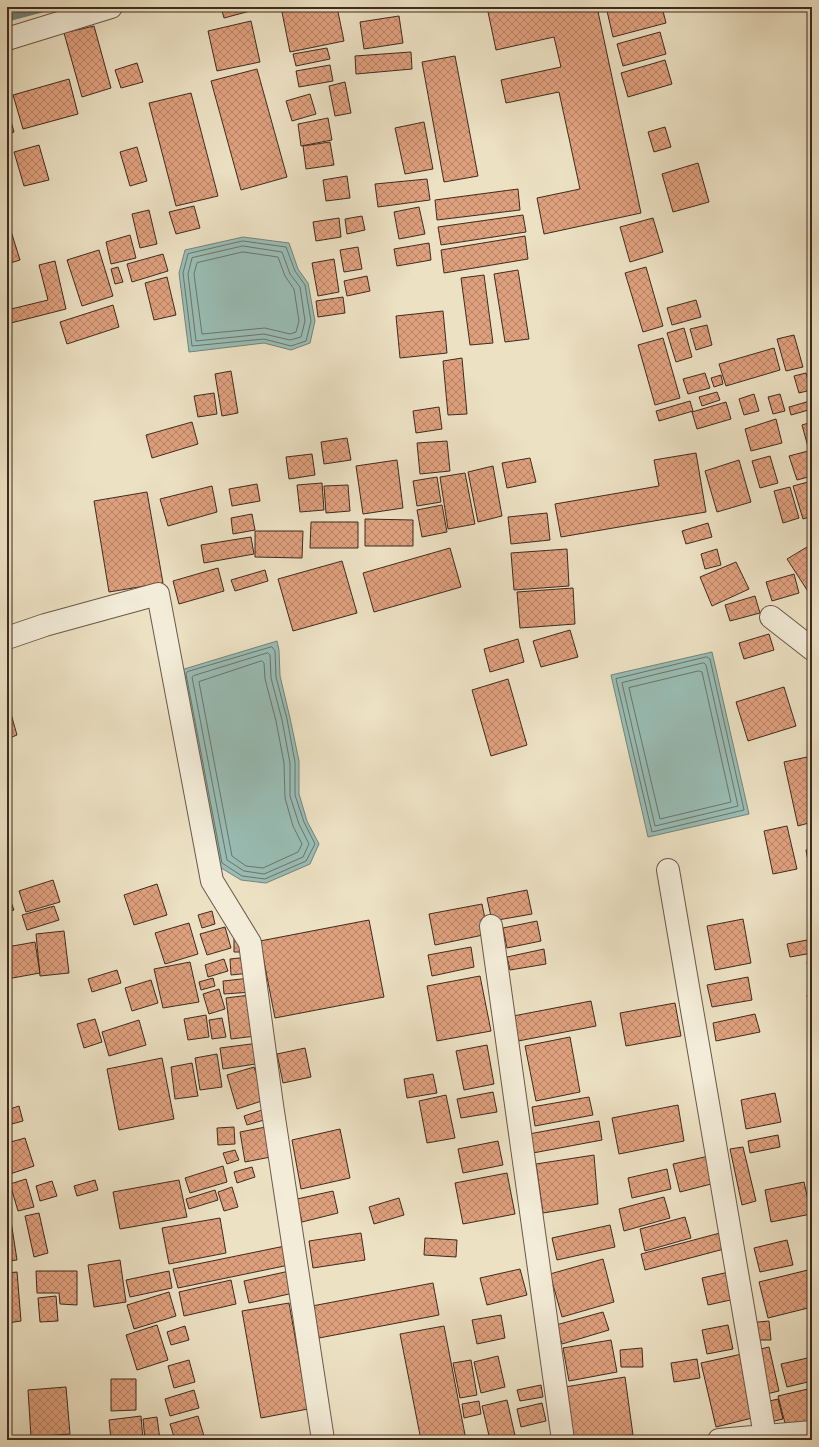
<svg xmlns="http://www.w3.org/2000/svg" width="819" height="1447" font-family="'IM FELL French Canon',serif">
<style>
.water{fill:#99bdb5;stroke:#758379}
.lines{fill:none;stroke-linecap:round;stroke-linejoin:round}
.shore{stroke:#6c746a;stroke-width:1}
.stream{stroke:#758379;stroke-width:7}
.building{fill:url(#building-cross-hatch);stroke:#3f2b1e}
.minor-casing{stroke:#6a5847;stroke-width:24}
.minor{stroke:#f3ecd8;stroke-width:22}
</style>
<defs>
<pattern id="building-cross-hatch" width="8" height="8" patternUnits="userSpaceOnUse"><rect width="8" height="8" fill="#dfa07d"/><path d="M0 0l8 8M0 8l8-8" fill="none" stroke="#b68366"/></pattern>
</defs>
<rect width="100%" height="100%" fill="#ece1c3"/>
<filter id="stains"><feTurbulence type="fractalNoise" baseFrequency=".005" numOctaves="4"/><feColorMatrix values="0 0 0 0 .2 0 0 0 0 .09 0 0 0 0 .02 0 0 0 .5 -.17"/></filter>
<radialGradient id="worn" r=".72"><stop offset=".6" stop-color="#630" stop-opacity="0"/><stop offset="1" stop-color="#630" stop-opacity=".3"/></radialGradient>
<path class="water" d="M 243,237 L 289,243 L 298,269 L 308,283 L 315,321 L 310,343 L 291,350 L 264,343 L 189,352 L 179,273 L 185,250 Z
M 277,641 L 279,650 L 280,676 L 290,718 L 299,761 L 299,794 L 307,821 L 319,844 L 310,864 L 266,883 L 241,880 L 218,866 L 181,670 Z
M 712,652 L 749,814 L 648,837 L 611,675 Z"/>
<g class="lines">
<path class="shore" d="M 243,241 L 286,247 L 295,271 L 305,285 L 311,321 L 306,341 L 291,346 L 264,339 L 192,346 L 183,273 L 188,254 Z
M 243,246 L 282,252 L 290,274 L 300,287 L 305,321 L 301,337 L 290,340 L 264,334 L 196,341 L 188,274 L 192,258 Z
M 243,252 L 278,257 L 285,276 L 294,289 L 299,321 L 296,332 L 290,334 L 265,328 L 202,334 L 194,274 L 197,263 Z
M 272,647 L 275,651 L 276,677 L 287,719 L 295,762 L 295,795 L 304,822 L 315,844 L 306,861 L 265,879 L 242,876 L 222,863 L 186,674 L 187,672 Z
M 268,653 L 270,655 L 271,678 L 282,720 L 290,763 L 290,796 L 299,824 L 309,844 L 303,857 L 264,874 L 244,871 L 227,860 L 192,677 L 193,676 Z
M 707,657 L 710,659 L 744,810 L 652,832 L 616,679 Z
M 262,661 L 264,663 L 265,679 L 276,721 L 284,763 L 285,798 L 293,826 L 302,844 L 298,852 L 263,868 L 246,866 L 232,856 L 199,682 Z
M 704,663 L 706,665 L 738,806 L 655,826 L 622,683 Z
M 699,671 L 702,672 L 731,802 L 660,819 L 629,688 Z"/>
<path class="stream" d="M 7,18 L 49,7"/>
</g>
<path class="building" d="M 221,7 L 265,7 L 224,18 Z
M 281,7 L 337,7 L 344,41 L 290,52 Z
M 487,7 L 597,7 L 641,213 L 544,234 L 537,198 L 580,189 L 559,92 L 506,103 L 501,80 L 561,67 L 554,37 L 496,50 Z
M 624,7 L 662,7 L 666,23 L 613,37 L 607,11 Z
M 399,16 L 403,43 L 364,49 L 360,22 Z
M 251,21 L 260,62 L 217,71 L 208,31 Z
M 94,26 L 111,88 L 82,97 L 64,33 Z
M 660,32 L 666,54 L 623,66 L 617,44 Z
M 327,48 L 330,59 L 296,66 L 293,54 Z
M 411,52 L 412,69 L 356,74 L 355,56 Z
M 455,56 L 478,176 L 444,182 L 422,62 Z
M 665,60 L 672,84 L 628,97 L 621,73 Z
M 137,63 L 143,82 L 121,88 L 115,70 Z
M 330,65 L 333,81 L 299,87 L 296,71 Z
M 257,69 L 287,177 L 241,190 L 211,81 Z
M 69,79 L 78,114 L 23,129 L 13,95 Z
M 345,82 L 351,113 L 335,116 L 329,86 Z
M 191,93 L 218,196 L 176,206 L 149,103 Z
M 310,94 L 316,114 L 292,121 L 286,101 Z
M 7,107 L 14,132 L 7,135 Z
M 328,118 L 332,140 L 301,146 L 298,124 Z
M 424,122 L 433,169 L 405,174 L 395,128 Z
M 665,127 L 671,147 L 654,152 L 648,132 Z
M 330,142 L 334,165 L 306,169 L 303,146 Z
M 39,145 L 49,180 L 24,186 L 14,152 Z
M 137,147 L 147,181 L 130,186 L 120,152 Z
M 698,163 L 709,202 L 673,212 L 662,174 Z
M 347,176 L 350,198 L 326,201 L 323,180 Z
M 427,179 L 430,200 L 378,207 L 375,184 Z
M 518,189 L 520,210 L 437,220 L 435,200 Z
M 194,206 L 200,228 L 176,234 L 169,212 Z
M 419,207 L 425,234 L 399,239 L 394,212 Z
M 149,210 L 157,244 L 140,248 L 132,214 Z
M 523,215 L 526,232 L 441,245 L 438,227 Z
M 362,216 L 365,230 L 347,234 L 345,219 Z
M 339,218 L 341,237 L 316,241 L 313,222 Z
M 653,218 L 663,252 L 630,262 L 620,227 Z
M 10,228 L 20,260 L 7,264 L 7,229 Z
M 130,235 L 136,258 L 111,264 L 106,242 Z
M 525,236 L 528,259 L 444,273 L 441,250 Z
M 429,243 L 431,260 L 397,266 L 394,249 Z
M 358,247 L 362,269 L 344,272 L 340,250 Z
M 99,250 L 113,296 L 82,306 L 67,260 Z
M 163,254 L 168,271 L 132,282 L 127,264 Z
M 334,259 L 339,292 L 318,296 L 312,263 Z
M 55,261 L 66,309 L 7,324 L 7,310 L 48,300 L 39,265 Z
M 118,267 L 123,282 L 115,284 L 111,269 Z
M 646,267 L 663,326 L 643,332 L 625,273 Z
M 518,270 L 529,339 L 505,342 L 494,274 Z
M 484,275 L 493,343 L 470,345 L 461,278 Z
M 367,276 L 370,291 L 347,296 L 344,281 Z
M 167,277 L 176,315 L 154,320 L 145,283 Z
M 343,297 L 345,313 L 318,317 L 316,301 Z
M 696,300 L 701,317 L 672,325 L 667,308 Z
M 113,305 L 119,327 L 67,344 L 60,322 Z
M 443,311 L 447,353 L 400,358 L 396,316 Z
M 707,325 L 712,345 L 696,350 L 690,329 Z
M 684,328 L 692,357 L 676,362 L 667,333 Z
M 794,335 L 803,367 L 786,371 L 777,339 Z
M 663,338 L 680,398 L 655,405 L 638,345 Z
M 774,348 L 780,370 L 726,386 L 719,364 Z
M 462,358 L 467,414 L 448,415 L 443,361 Z
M 231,371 L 238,413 L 222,416 L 215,374 Z
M 705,373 L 710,388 L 688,394 L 683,379 Z
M 806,373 L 811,390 L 799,393 L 794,376 Z
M 721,375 L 723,384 L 714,387 L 711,378 Z
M 717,392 L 720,400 L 702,406 L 699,397 Z
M 214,393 L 217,414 L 198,417 L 194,396 Z
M 754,394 L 759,411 L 744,415 L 739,399 Z
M 780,394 L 785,411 L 773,414 L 768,397 Z
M 690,401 L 693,411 L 659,421 L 656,411 Z
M 810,401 L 812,409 L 791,415 L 789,407 Z
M 726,402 L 731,419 L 697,429 L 692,412 Z
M 439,407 L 442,429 L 416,433 L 413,411 Z
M 776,419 L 782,443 L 751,451 L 745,429 Z
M 192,422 L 198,444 L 152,458 L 146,435 Z
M 812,422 L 812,446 L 808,447 L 802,425 Z
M 347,438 L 351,460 L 324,464 L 321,442 Z
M 447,441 L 450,471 L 420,474 L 417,443 Z
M 812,450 L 812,476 L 797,480 L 789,456 Z
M 696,453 L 706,512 L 561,537 L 555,504 L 659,486 L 654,460 Z
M 312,454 L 315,475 L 289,479 L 286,457 Z
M 770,456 L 778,483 L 760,488 L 752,461 Z
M 530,458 L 536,482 L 507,488 L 502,463 Z
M 397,460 L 403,508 L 363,514 L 356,466 Z
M 739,460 L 751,502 L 717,512 L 705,471 Z
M 493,466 L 502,516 L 478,522 L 468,472 Z
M 465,473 L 475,524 L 448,529 L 440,477 Z
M 437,477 L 441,502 L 417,506 L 413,481 Z
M 812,481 L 812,516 L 803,519 L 793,486 Z
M 322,483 L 324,510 L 300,512 L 297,485 Z
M 257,484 L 260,501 L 232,506 L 229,489 Z
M 348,485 L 350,511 L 326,513 L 324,486 Z
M 212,486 L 217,512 L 168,526 L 160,499 Z
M 790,487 L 799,518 L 783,523 L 774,491 Z
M 147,492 L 163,583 L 109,592 L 94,501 Z
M 442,505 L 447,532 L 422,537 L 417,510 Z
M 547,513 L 550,540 L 511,544 L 508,517 Z
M 252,514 L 255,530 L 233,534 L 231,518 Z
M 365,519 L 413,520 L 413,546 L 365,546 Z
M 311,522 L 358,522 L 358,548 L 310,548 Z
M 708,523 L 712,537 L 686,544 L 682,531 Z
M 255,531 L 303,531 L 302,558 L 255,557 Z
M 251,537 L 254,554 L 204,563 L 201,545 Z
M 812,544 L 812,592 L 809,593 L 787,559 Z
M 450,548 L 461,587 L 374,612 L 363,573 Z
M 567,549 L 569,586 L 514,590 L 511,553 Z
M 717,549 L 721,565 L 705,569 L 701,554 Z
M 342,561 L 357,613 L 293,631 L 278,579 Z
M 736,562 L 749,589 L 712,606 L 700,577 Z
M 218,568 L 224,591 L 179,604 L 173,581 Z
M 265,570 L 268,581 L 235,591 L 231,580 Z
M 794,574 L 799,593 L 772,601 L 766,582 Z
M 573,588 L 575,624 L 520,628 L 517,592 Z
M 755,596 L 760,613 L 730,621 L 725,605 Z
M 570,630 L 578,657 L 541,667 L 533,641 Z
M 769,634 L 774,650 L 744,659 L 739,643 Z
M 518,639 L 524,662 L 490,672 L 484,649 Z
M 508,679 L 527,745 L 491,756 L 472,690 Z
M 784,687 L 796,726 L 748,741 L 736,702 Z
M 9,707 L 17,735 L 7,739 L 7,708 Z
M 812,756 L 812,822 L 798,826 L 784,762 Z
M 787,826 L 797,869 L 773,874 L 764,831 Z
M 812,848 L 812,867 L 809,867 L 806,850 Z
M 53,880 L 60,902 L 26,912 L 19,891 Z
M 157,884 L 167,915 L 134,925 L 124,895 Z
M 527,890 L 532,914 L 492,921 L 487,898 Z
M 7,891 L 14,910 L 7,912 Z
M 482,904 L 488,934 L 435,945 L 429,914 Z
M 54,906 L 59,920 L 27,930 L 22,915 Z
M 212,911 L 215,924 L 202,928 L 198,915 Z
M 743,919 L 751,963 L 715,970 L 707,926 Z
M 369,920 L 384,997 L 275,1018 L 260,941 Z
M 537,921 L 541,941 L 507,948 L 503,928 Z
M 189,923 L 198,954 L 165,964 L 155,933 Z
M 225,927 L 231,948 L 207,955 L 200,934 Z
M 64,931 L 69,973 L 40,976 L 36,934 Z
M 234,938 L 245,952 L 234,952 Z
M 812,939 L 812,953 L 790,957 L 787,944 Z
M 35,942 L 40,973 L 7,979 L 7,947 Z
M 471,947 L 474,967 L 432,976 L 428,955 Z
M 544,949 L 546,964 L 510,970 L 507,957 Z
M 249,957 L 250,973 L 231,975 L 230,959 Z
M 224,959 L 228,971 L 208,977 L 205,965 Z
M 812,961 L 812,976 L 810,977 L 807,962 Z
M 190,962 L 199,1002 L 163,1008 L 154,969 Z
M 117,970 L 121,983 L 92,992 L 88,979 Z
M 480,976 L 491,1031 L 437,1041 L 427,986 Z
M 748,977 L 752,1000 L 712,1007 L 707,985 Z
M 213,978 L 215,986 L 201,990 L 199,982 Z
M 251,978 L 252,992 L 224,994 L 223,981 Z
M 151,980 L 158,1003 L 132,1011 L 125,988 Z
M 219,989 L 225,1009 L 209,1014 L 203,994 Z
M 812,994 L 812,1016 L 811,1016 L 807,995 Z
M 250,995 L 256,1036 L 231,1039 L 226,998 Z
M 591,1001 L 596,1026 L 513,1042 L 508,1017 Z
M 675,1003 L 681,1036 L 626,1046 L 620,1013 Z
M 755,1014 L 760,1032 L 716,1041 L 713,1023 Z
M 206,1015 L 209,1037 L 188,1040 L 184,1019 Z
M 222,1018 L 226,1037 L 212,1039 L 209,1020 Z
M 95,1019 L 102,1042 L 84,1048 L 77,1024 Z
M 139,1020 L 146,1045 L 109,1056 L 102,1032 Z
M 570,1037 L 580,1092 L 536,1101 L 525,1046 Z
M 259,1043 L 262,1063 L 223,1069 L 220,1048 Z
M 487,1045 L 494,1084 L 464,1090 L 456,1051 Z
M 305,1048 L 311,1077 L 283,1083 L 277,1054 Z
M 217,1054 L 222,1087 L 200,1090 L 195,1058 Z
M 162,1058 L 174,1119 L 119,1130 L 107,1069 Z
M 192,1063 L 198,1096 L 175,1099 L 171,1067 Z
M 254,1067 L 265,1100 L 237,1109 L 227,1075 Z
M 433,1074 L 437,1093 L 407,1098 L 404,1079 Z
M 493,1092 L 497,1112 L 461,1118 L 457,1099 Z
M 775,1093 L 781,1122 L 746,1129 L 741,1100 Z
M 446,1095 L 455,1138 L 427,1143 L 419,1101 Z
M 589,1097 L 593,1115 L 535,1126 L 532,1107 Z
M 678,1105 L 684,1141 L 619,1154 L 612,1118 Z
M 19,1106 L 23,1121 L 8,1125 L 7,1110 Z
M 262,1110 L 264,1120 L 247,1125 L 244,1116 Z
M 599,1121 L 602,1140 L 533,1153 L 529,1134 Z
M 271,1126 L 276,1156 L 245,1162 L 240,1132 Z
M 234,1127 L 235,1144 L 218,1145 L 217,1128 Z
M 340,1129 L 350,1178 L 301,1189 L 292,1140 Z
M 778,1135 L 780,1147 L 750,1153 L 748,1141 Z
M 25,1138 L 34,1166 L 7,1175 L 7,1143 Z
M 498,1141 L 503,1165 L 463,1173 L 458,1149 Z
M 743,1147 L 756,1201 L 742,1205 L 730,1149 Z
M 235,1150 L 239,1160 L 227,1164 L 223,1153 Z
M 594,1155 L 598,1204 L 543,1213 L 536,1164 Z
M 709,1156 L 715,1183 L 680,1192 L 673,1164 Z
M 223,1166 L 227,1182 L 190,1193 L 185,1178 Z
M 252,1167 L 255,1177 L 237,1183 L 234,1172 Z
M 667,1169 L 671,1189 L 632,1198 L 628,1178 Z
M 507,1173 L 515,1214 L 463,1224 L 455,1183 Z
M 26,1179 L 34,1207 L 18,1211 L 10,1184 Z
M 95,1180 L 98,1190 L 77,1196 L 74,1186 Z
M 179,1180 L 187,1217 L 120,1229 L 113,1192 Z
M 52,1181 L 57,1196 L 40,1201 L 36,1186 Z
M 804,1182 L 811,1214 L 771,1222 L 765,1190 Z
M 232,1187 L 238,1207 L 224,1211 L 218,1192 Z
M 215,1190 L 218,1200 L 189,1209 L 186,1199 Z
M 333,1191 L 338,1213 L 302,1222 L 297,1199 Z
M 664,1197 L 670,1218 L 624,1231 L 619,1209 Z
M 399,1198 L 404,1215 L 374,1224 L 369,1207 Z
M 39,1213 L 48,1253 L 34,1257 L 25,1216 Z
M 685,1217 L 691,1238 L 645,1251 L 640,1229 Z
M 220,1218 L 226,1253 L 169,1264 L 162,1228 Z
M 7,1221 L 11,1221 L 17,1260 L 7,1261 Z
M 610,1225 L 615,1247 L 557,1260 L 552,1238 Z
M 361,1233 L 365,1260 L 313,1268 L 309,1241 Z
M 720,1233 L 724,1249 L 645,1270 L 641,1254 Z
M 425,1238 L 457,1240 L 456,1257 L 424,1255 Z
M 787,1240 L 793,1265 L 760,1272 L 754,1248 Z
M 285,1246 L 289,1265 L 178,1288 L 173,1269 Z
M 603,1259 L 614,1302 L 562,1317 L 550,1274 Z
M 120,1260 L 126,1302 L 94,1307 L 88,1265 Z
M 520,1269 L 527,1295 L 487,1305 L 480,1278 Z
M 812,1269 L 812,1307 L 768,1318 L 759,1282 Z
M 294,1270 L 298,1292 L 249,1303 L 244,1281 Z
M 36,1271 L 77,1271 L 77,1305 L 60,1304 L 59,1293 L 37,1293 Z
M 169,1271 L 172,1288 L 130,1297 L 126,1280 Z
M 17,1272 L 21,1321 L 7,1323 L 7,1273 Z
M 729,1272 L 735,1299 L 708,1305 L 702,1278 Z
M 231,1280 L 236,1304 L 184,1316 L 179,1292 Z
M 433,1283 L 439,1315 L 319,1338 L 312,1306 Z
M 169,1292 L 176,1316 L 134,1329 L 127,1305 Z
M 56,1296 L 58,1321 L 40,1322 L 38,1298 Z
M 289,1303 L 308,1409 L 261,1418 L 242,1311 Z
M 603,1312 L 609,1330 L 562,1344 L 556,1325 Z
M 501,1315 L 505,1338 L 477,1344 L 472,1320 Z
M 769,1321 L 771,1340 L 749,1340 L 748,1323 Z
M 157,1325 L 168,1360 L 137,1370 L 126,1335 Z
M 728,1325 L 733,1349 L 707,1354 L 702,1330 Z
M 185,1326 L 189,1340 L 171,1345 L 167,1332 Z
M 444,1326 L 466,1440 L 421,1440 L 400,1334 Z
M 611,1340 L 617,1372 L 569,1381 L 563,1348 Z
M 769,1347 L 779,1391 L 762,1395 L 752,1351 Z
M 642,1348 L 643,1367 L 621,1367 L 620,1350 Z
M 742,1354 L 756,1417 L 716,1427 L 701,1363 Z
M 498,1356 L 505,1387 L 481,1393 L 474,1362 Z
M 812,1357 L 812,1381 L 787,1387 L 781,1364 Z
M 697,1359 L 700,1378 L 674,1382 L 671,1363 Z
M 189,1360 L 195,1382 L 174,1388 L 168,1366 Z
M 471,1360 L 477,1395 L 460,1398 L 453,1363 Z
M 625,1377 L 633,1435 L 569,1438 L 565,1387 Z
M 111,1379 L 136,1379 L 136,1410 L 111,1411 Z
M 541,1385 L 543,1397 L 520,1401 L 517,1390 Z
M 66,1387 L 70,1434 L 31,1437 L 28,1390 Z
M 812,1388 L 812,1421 L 786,1427 L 778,1396 Z
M 194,1390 L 199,1408 L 170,1416 L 165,1399 Z
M 778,1399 L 783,1419 L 766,1423 L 761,1403 Z
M 507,1400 L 516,1440 L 490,1440 L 482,1406 Z
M 479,1401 L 481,1414 L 464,1418 L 462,1404 Z
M 542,1403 L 546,1421 L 521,1427 L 517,1409 Z
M 141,1416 L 143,1440 L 111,1440 L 109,1420 Z
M 198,1416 L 204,1436 L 190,1440 L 175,1440 L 170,1424 Z
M 157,1417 L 160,1440 L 145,1440 L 143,1419 Z"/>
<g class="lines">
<g class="minor-casing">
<path id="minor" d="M 7,39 L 111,7
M 771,617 L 812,649
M 7,638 L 45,625 L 158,594 L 212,881 L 250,943 L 272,1105 L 323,1440
M 668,870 L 765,1436
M 491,926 L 563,1440
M 719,1440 L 812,1432"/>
</g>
<use href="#minor" class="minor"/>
</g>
<rect width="819" height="1447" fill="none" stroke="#ece1c3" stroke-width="24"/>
<rect x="8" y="8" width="803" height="1431" fill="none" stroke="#3f2b1e" stroke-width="2"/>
<rect x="12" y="12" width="795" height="1423" fill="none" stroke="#3f2b1e"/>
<rect width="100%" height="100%" filter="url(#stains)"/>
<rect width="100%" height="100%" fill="url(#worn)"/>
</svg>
